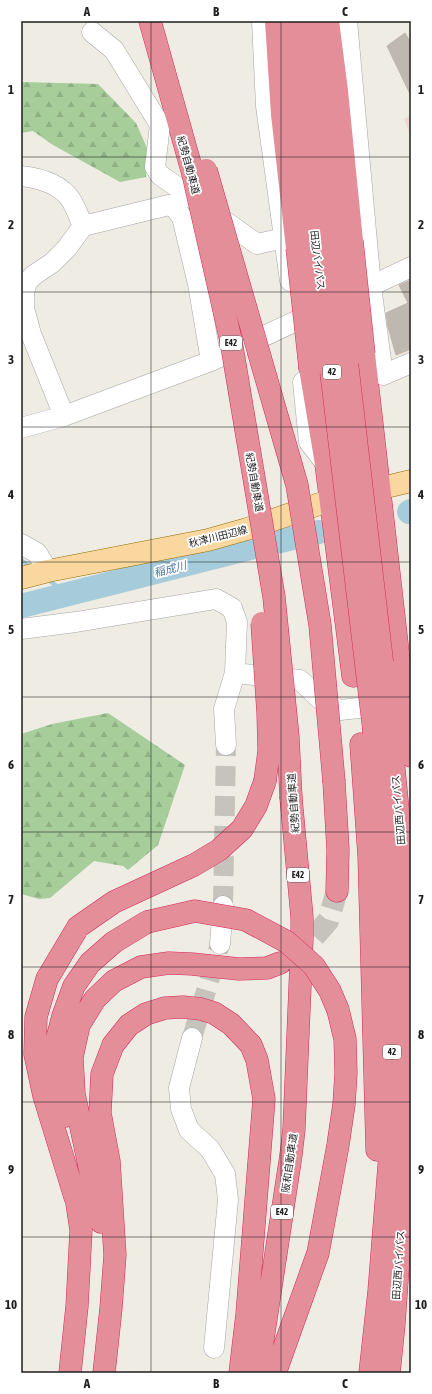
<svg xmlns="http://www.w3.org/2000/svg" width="432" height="1394" font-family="'Asap Condensed','Noto Sans JP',sans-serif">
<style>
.commercial{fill:#efd6d4}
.forest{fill:url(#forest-firs)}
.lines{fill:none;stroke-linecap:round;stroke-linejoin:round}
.stream{stroke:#a6ccdb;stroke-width:4}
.river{stroke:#a6ccdb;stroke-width:24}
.building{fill:#bfb8b1;stroke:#c0b3a7}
.minor-tunnel{stroke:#c5c3bc;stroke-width:20;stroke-dasharray:20 10;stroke-linecap:butt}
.highway-tunnel{stroke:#c5c3bc;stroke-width:22;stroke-dasharray:22 11;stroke-linecap:butt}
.minor-casing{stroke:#a5a5a5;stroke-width:21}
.major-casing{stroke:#936c05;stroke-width:23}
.highway-casing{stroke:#d4295a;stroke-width:23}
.minor{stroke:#fff;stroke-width:20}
.major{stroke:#f9d79f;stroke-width:22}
.highway{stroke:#e48e99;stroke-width:22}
.highway-bridge-casing{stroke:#d4295a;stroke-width:23;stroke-linecap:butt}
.highway-bridge{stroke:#e48e99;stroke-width:22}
.grid{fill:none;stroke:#1e1e1e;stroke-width:1;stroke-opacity:0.55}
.labels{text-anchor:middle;stroke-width:3.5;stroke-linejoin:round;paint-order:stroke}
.shield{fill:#fff;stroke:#626262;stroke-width:1}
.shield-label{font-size:9px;font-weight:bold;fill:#1e1e1e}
.street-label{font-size:10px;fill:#1e1e1e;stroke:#fff}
.water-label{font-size:11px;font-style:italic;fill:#4d76aa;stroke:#fff}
.neatline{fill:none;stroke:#1e1e1e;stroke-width:1.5}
.grid-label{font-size:13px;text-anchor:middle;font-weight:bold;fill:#1e1e1e}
</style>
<defs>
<pattern id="forest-firs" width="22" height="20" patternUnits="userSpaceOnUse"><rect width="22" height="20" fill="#a6cd9a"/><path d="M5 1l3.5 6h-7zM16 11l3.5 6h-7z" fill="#8eb084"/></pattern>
</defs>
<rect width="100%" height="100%" fill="#efece4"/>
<path class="commercial" d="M 411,115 L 411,137 L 404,119 Z"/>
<path class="forest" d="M 21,82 L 98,84 L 136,123 L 147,148 L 146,177 L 120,182 L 53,145 L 33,131 L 21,133 Z
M 108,713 L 185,765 L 158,845 L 128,870 L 123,866 L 94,861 L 50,898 L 39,899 L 21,894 L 21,734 L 52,724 Z"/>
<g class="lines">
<path class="stream" d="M 21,560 L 32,568
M 47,579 L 68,594"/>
<path class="river" d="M 409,512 L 411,511
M 21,606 L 250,548 L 319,532"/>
</g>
<path class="building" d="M 405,33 L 411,43 L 411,96 L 387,46 Z
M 411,280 L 411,349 L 396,355 L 388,327 L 386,313 L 408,303 L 399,285 Z"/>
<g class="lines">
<path class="minor-tunnel" d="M 223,906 L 226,745
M 192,1038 L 220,944"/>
<path class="highway-tunnel" d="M 289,957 L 308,944 L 328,921 L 337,891"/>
<g class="minor-casing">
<path id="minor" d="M 262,21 L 266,106 L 290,281
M 347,21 L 371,286 L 383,375 L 411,363
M 92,32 L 114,50 L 160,125 L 155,167 L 160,175 L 257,244 L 284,238
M 21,176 C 39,178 60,183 71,200 C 76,208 79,217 83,226 L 169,205 L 175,208 L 182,217 L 198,284 L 211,361
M 303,382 L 309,442 L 326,464
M 64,416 L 31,334 L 24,308 L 24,293 L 27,282 L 34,275 L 52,263 L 67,248 L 83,226
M 21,428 L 64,416 L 211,361 L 411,267
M 21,544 L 37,553 L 48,571
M 21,629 L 76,622 L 216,599 L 232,608 L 237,622 L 235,673 L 224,709 L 226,745
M 235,673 L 300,680 L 321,700 L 340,710 L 388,705
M 220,944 L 223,906
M 192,1038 L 179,1088 L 181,1109 L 189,1130 L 210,1149 L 225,1174 L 228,1200 L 214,1348"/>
</g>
<g class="major-casing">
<path id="major" d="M 21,578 L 48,571 L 208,540 L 247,529 L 331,500 L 411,481"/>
</g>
<g class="highway-casing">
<path id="highway" d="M 150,21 L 193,174
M 276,21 L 282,114 L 297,248
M 293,21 L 297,83 L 316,245
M 311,21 L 322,148 L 333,243
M 328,21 L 337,91 L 352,241
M 364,354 L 400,670
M 310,368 L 326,464 L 353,676
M 407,727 L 411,756
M 361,744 L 369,856 L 377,1150
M 334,782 L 338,850 L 337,891
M 65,1116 L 58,1088 L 55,1047 L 63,1016 L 74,986 L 90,963 L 114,942 L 147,922
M 75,1197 L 44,1096 L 35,1054 L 36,1017 L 47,979 L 78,927 L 114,902 L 194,865 L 219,850 L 242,829 L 256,806 L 265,781
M 101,1222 L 74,1094 L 72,1057 L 79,1025 L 95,999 L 114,981 L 141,967 L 169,963 L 192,964 L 239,969 L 267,968 L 280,963
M 70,1373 L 77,1306 L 81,1230 L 74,1184
M 104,1373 L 111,1308 L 115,1255 L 109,1161 L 100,1113 L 102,1074 L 113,1045 L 129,1025 L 146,1014 L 165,1008 L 183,1007 L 201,1009 L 214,1013 L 231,1024 L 251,1045 L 257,1060 L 264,1099 L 247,1314 L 240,1373
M 256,1373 L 262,1345 L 291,1155 L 294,1129 L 302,939 L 302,917 L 291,798
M 275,1373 L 318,1253 L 338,1145 L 344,1104 L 346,1073 L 345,1039 L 338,1010
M 370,1373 L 379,1291 L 391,1141 L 392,1080 L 393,994 L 388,905 L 384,831 L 374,731
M 389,1373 L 394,1324 L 408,1124 L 409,1040 L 407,940 L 403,861 L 390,729"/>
</g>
<use href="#minor" class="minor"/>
<use href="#major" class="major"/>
<use href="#highway" class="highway"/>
<g class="highway-bridge-casing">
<path id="highway-bridge" d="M 206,170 L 297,485 L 320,625 L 334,782
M 193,174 L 231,341 L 274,597 L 288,737 L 291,798
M 352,241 L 364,354
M 333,243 L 390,729
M 316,245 L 374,731
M 297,248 L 310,368
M 262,623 L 268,713 L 269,751 L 265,781
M 400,670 L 407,727
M 147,922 L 195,911 L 246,920 L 287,942 L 314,966 L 330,991 L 338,1010"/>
</g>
<use href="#highway-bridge" class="highway-bridge"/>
</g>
<path class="grid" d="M 151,21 L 151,1373M 281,21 L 281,1373M 21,157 L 411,157M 21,292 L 411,292M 21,427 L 411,427M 21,562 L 411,562M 21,697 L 411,697M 21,832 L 411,832M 21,967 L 411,967M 21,1102 L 411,1102M 21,1237 L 411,1237"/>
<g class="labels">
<g class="shield">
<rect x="220" y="336" width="22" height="14" rx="3"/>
<rect x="323" y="365" width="18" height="14" rx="3"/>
<rect x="287" y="868" width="22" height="14" rx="3"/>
<rect x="383" y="1045" width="18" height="14" rx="3"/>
<rect x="271" y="1205" width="22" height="14" rx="3"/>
</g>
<g class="shield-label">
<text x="231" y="346">E42</text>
<text x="332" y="375">42</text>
<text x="298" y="878">E42</text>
<text x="392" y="1055">42</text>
<text x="282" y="1215">E42</text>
</g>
<g class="street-label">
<text transform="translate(189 165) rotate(75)" y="4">紀勢自動車道</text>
<text transform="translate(318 260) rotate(83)" y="4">田辺バイパス</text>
<text transform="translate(255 482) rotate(80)" y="4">紀勢自動車道</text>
<text transform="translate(218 536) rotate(-14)" y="4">秋津川田辺線</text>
<text transform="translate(293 803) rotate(-94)" y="4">紀勢自動車道</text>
<text transform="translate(398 810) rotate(-95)" y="4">田辺西バイパス</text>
<text transform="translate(289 1163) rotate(-82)" y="4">阪和自動車道</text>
<text transform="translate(398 1265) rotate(-86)" y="4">田辺西バイパス</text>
</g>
<g class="water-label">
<text transform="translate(170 569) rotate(-14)" y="4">稲成川</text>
</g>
</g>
<rect width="432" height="1394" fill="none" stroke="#ffffff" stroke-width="44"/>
<rect x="22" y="22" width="388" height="1350" class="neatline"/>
<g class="grid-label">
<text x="87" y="16">A</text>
<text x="216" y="16">B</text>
<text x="345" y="16">C</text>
<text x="11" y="94">1</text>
<text x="421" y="94">1</text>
<text x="11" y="229">2</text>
<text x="421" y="229">2</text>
<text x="11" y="364">3</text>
<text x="421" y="364">3</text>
<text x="11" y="499">4</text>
<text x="421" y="499">4</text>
<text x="11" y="634">5</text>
<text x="421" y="634">5</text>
<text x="11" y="769">6</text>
<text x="421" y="769">6</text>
<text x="11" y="904">7</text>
<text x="421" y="904">7</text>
<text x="11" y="1039">8</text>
<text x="421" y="1039">8</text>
<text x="11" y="1174">9</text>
<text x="421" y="1174">9</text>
<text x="11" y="1309">10</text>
<text x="421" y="1309">10</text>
<text x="87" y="1388">A</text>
<text x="216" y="1388">B</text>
<text x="345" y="1388">C</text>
</g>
</svg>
